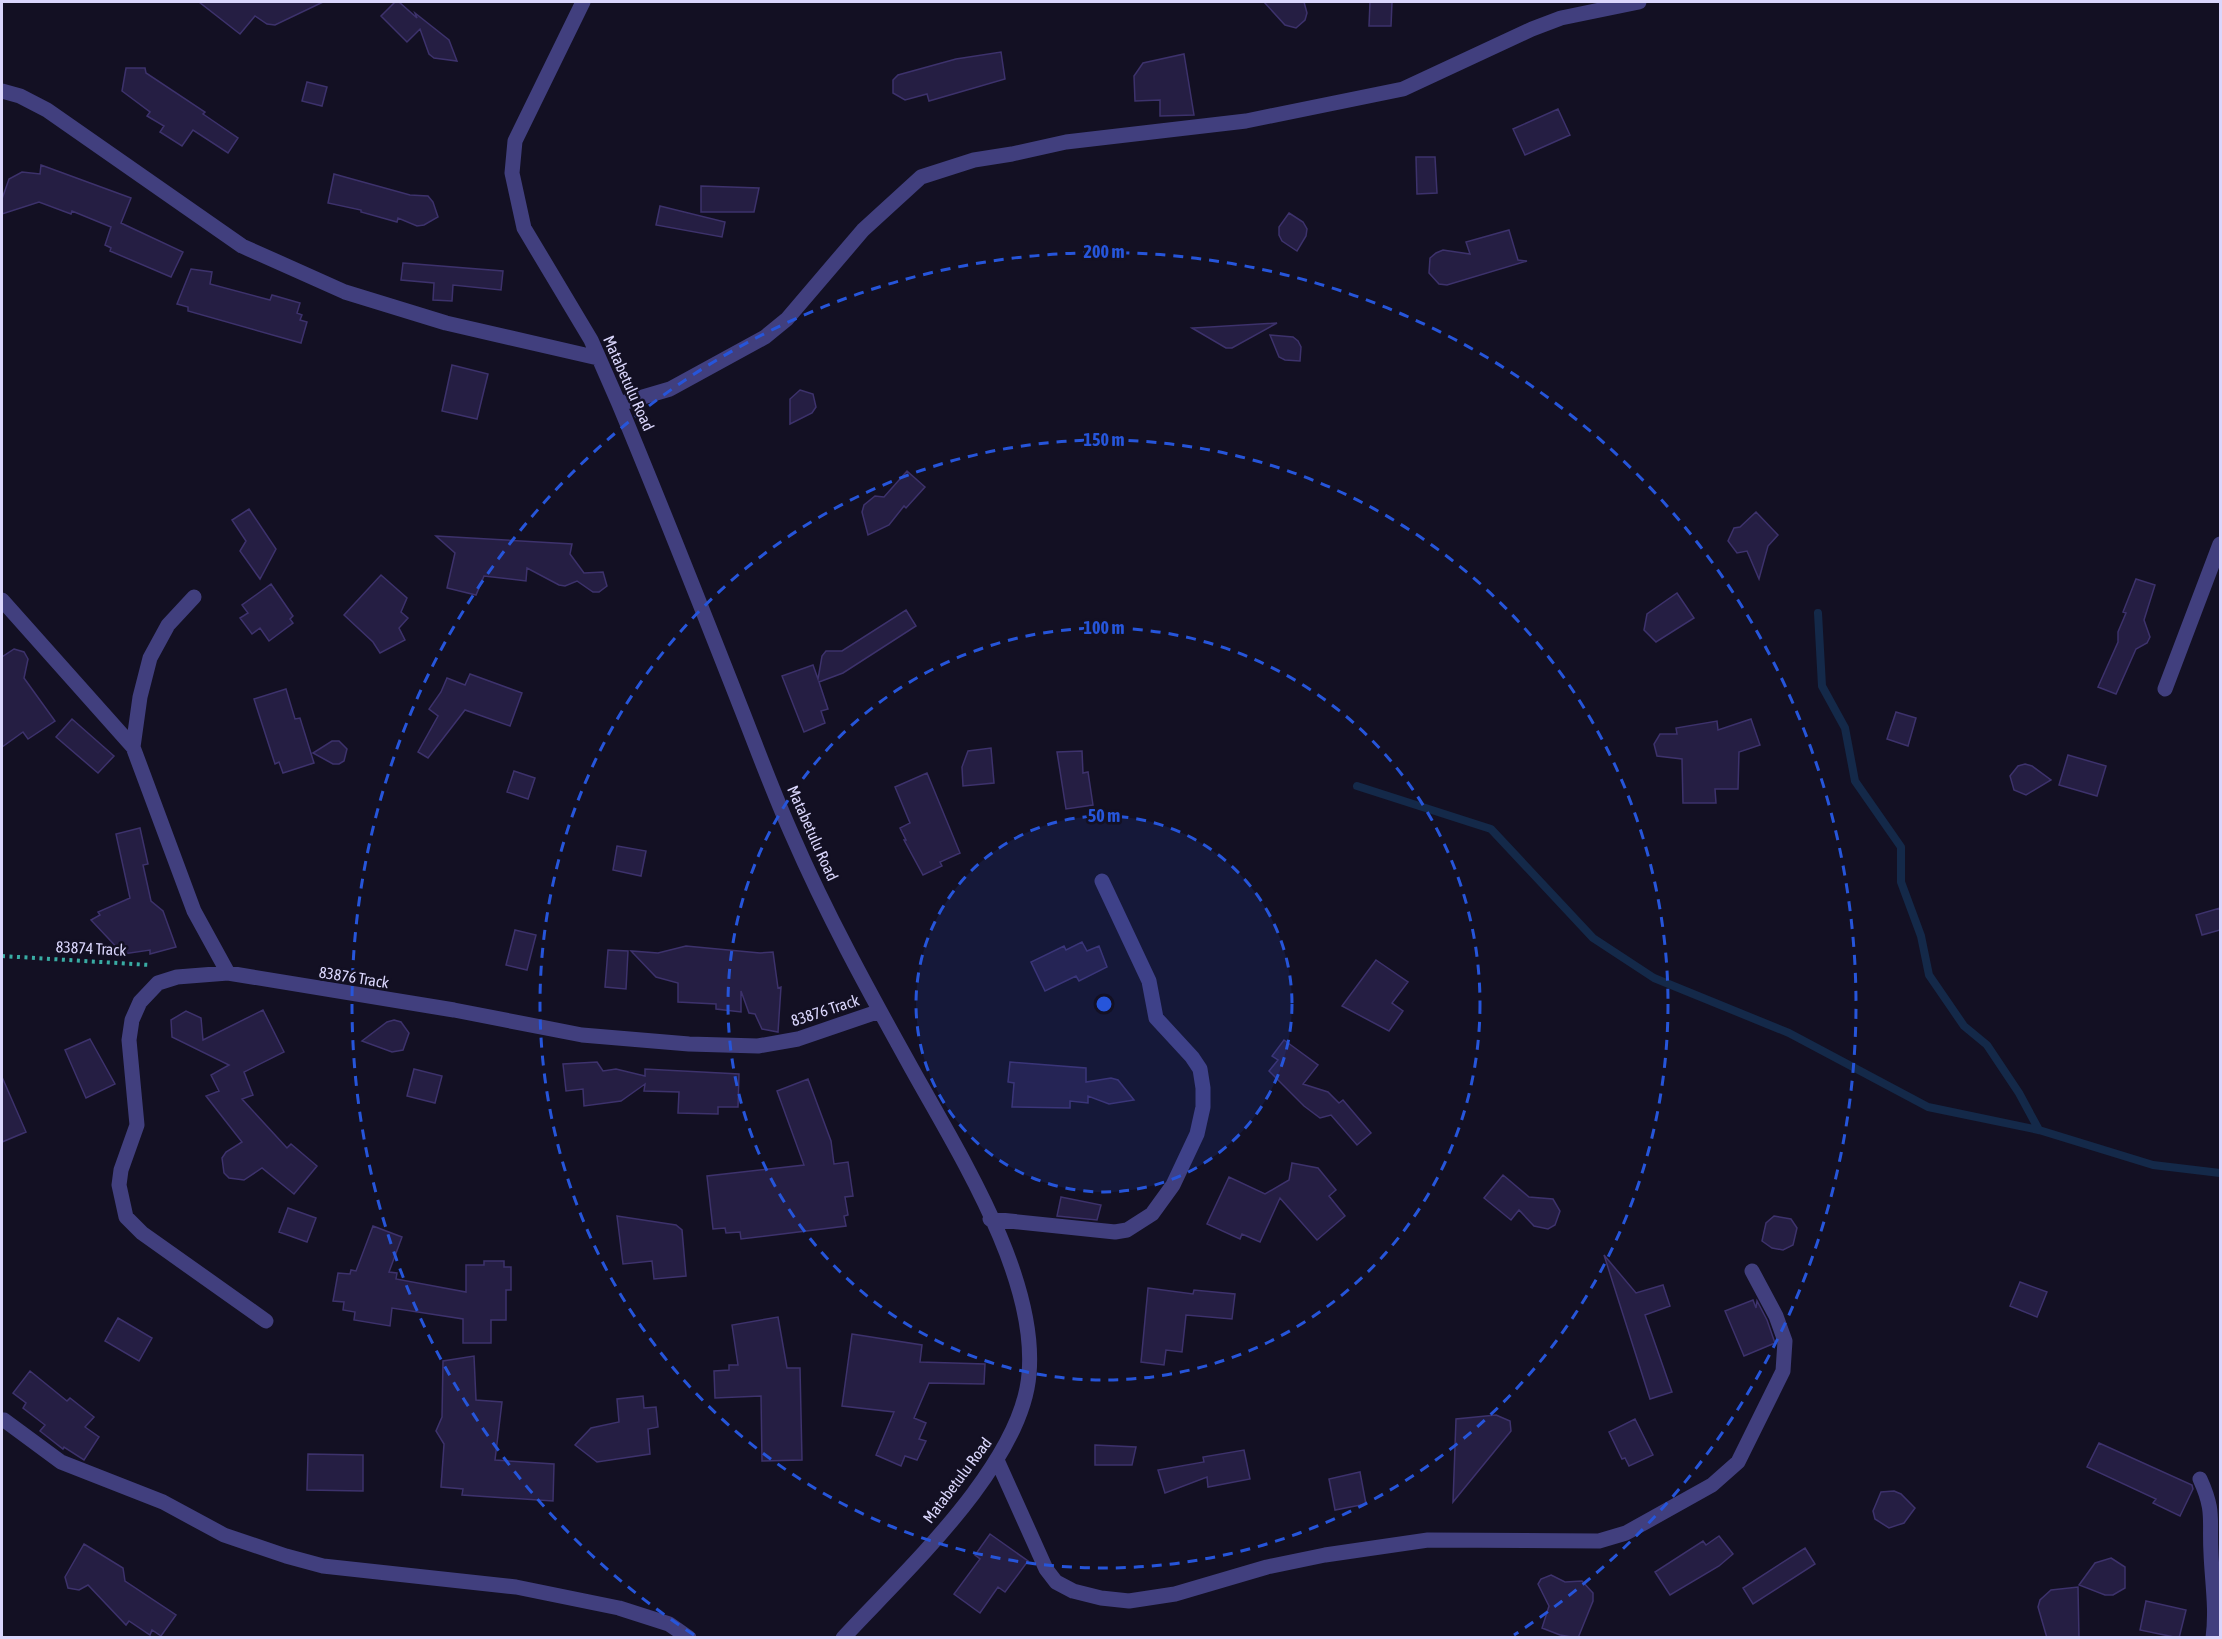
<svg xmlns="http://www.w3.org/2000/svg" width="2222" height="1639" font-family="'Asap Condensed',sans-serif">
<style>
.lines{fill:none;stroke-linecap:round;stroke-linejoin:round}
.stream{stroke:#142949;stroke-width:8}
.building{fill:#251e43;stroke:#3d326c;stroke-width:1.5}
.path{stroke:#39aca4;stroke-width:4;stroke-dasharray:3 4.5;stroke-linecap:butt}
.minor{stroke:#413f7e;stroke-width:15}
.ring{fill:none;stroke:#2655da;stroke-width:3;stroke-dasharray:10 8}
.labels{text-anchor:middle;stroke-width:5;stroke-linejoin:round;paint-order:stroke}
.street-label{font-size:16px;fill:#dad6fc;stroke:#131023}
.centre{fill:#2655da;stroke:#131023;stroke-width:3}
.ring-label{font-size:18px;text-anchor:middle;font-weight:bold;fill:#2655da;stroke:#131023;stroke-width:5;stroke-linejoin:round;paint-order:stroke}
</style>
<rect width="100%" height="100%" fill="#131023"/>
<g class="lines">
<path class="stream" d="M 1818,613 L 1822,686 L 1845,728 L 1855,781 L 1901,847 L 1901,882 L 1921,936 L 1929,975 L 1964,1026 L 1987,1045 L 2019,1093 L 2039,1130
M 1357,786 L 1491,829 L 1593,938 L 1654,978 L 1789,1033 L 1928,1107 L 2039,1130 L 2153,1165 L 2220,1173"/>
</g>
<path class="building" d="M 199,2 L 323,2 L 275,25 L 267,24 L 255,16 L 240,34 Z
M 395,2 L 399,2 L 417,18 L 415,13 L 449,40 L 457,61 L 434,58 L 429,54 L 420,29 L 407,42 L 381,16 Z
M 1264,2 L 1304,2 L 1307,13 L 1305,20 L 1296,28 L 1285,25 Z
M 1370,2 L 1392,2 L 1391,26 L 1369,26 Z
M 1001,52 L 1005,79 L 929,101 L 927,94 L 905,100 L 893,93 L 893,80 L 898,75 L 956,59 Z
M 1184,54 L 1194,115 L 1160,116 L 1160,100 L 1135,101 L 1134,76 L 1143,63 Z
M 126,68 L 145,68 L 146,73 L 205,112 L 203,114 L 238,138 L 228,153 L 193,130 L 182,146 L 160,132 L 164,126 L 147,116 L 150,112 L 122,91 Z
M 307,82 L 327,87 L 322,106 L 302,101 Z
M 1558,109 L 1570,135 L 1525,155 L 1513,129 Z
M 1416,157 L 1435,157 L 1437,193 L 1417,194 Z
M 41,165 L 131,198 L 121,223 L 183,252 L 171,277 L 110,251 L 111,248 L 105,245 L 111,227 L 72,211 L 71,214 L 39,202 L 2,214 L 2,199 L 9,179 L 22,172 L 40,174 Z
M 334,174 L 410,195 L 428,196 L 433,202 L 438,217 L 424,225 L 417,226 L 398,218 L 397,222 L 361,212 L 361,210 L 328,203 Z
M 701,186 L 759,188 L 754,212 L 701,212 Z
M 660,206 L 725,222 L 722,237 L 656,225 Z
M 1289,213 L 1303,222 L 1307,229 L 1306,236 L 1297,251 L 1282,241 L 1279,235 L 1279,227 Z
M 1509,230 L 1518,260 L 1527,261 L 1447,285 L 1439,284 L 1429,273 L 1430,258 L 1436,253 L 1443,250 L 1470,254 L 1466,242 Z
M 403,263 L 503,271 L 501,290 L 453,285 L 452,301 L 433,300 L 434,283 L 401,280 Z
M 191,269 L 212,272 L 210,284 L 270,300 L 272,295 L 300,303 L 297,313 L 302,315 L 300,320 L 307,322 L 301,343 L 188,311 L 188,307 L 177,304 Z
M 1277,323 L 1232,348 L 1226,348 L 1192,328 Z
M 1270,335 L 1293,337 L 1298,341 L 1301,347 L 1300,361 L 1285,360 L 1279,357 Z
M 452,365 L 488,374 L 477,419 L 442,411 Z
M 800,390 L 813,394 L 816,407 L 812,413 L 790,424 L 790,399 Z
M 907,471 L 925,487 L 906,508 L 904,506 L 889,525 L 868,535 L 862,512 L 864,505 L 875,496 L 884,497 Z
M 249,509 L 276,549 L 260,579 L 240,551 L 246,541 L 232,520 Z
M 1756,512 L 1778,535 L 1768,546 L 1759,579 L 1747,551 L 1737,553 L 1728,541 L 1734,528 L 1740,527 Z
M 436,536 L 572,544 L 570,554 L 584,573 L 603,572 L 607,586 L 599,592 L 593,592 L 577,581 L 565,586 L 559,585 L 527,568 L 526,581 L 484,576 L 476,595 L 447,588 L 455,553 Z
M 381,575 L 407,598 L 401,612 L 408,618 L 399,628 L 405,640 L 380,653 L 373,642 L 344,615 Z
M 2136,579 L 2155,585 L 2144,620 L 2150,637 L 2147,643 L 2136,649 L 2116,694 L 2098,687 L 2118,642 L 2118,632 L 2126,613 L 2123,612 Z
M 271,584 L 293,616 L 290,619 L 293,623 L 269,641 L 260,628 L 252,634 L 240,618 L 248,613 L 242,605 Z
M 1677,593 L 1694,618 L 1656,642 L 1644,630 L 1647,614 Z
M 906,610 L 916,626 L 843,673 L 819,682 L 828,709 L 821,711 L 825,723 L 804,732 L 782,676 L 813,665 L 818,679 L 822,656 L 826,651 L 842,651 Z
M 14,649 L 24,652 L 28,659 L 24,678 L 55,721 L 28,739 L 23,732 L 2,747 L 2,657 Z
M 470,674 L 522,693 L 510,726 L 465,710 L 428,758 L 418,752 L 438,716 L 429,709 L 441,692 L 447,678 L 465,685 Z
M 286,689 L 295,719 L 300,718 L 314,763 L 283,773 L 279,762 L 275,764 L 254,699 Z
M 1896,712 L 1916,718 L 1908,746 L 1887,739 Z
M 72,719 L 114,756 L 98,773 L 56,737 Z
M 1751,719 L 1760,745 L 1739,752 L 1738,789 L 1715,789 L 1716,803 L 1683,803 L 1682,759 L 1657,756 L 1654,744 L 1660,734 L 1677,734 L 1676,728 L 1717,721 L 1718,730 Z
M 332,741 L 339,741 L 347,749 L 344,761 L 339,764 L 333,764 L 313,753 Z
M 991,748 L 994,783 L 963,786 L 962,767 L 968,751 Z
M 1082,751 L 1083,773 L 1088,772 L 1093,805 L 1066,809 L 1057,752 Z
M 2068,755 L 2106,766 L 2097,796 L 2059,785 Z
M 2025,764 L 2032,766 L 2051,780 L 2026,795 L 2014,790 L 2010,776 L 2018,766 Z
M 514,771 L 535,778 L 528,799 L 507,792 Z
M 927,773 L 960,853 L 940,862 L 942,866 L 923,875 L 904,840 L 906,840 L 900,828 L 910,823 L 895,787 Z
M 140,828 L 148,864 L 143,865 L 151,901 L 163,911 L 176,947 L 150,954 L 150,950 L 123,954 L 91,920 L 100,915 L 98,912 L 130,898 L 116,834 Z
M 617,846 L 646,851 L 641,876 L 613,870 Z
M 2220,908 L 2220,930 L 2202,935 L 2196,915 Z
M 515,930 L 536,935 L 527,970 L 506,965 Z
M 1082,942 L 1087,951 L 1099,946 L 1107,967 L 1079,981 L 1076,976 L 1045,991 L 1031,962 L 1064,946 L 1066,950 Z
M 686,946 L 760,953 L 773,952 L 778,988 L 781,987 L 778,1032 L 762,1029 L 755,1014 L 749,1013 L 741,991 L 741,1012 L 716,1009 L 716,1004 L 678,1002 L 678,983 L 656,977 L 631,951 L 658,953 Z
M 608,950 L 628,951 L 626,989 L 605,987 Z
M 1376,960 L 1408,982 L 1392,1003 L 1403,1011 L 1389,1031 L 1342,1006 Z
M 263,1010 L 284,1052 L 244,1072 L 253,1095 L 242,1099 L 287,1148 L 291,1144 L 317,1166 L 294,1194 L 262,1168 L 244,1180 L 229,1178 L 224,1173 L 222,1158 L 226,1152 L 242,1142 L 206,1096 L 219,1091 L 211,1075 L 229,1065 L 172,1037 L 171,1020 L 186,1011 L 201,1018 L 203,1040 Z
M 394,1020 L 401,1022 L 409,1033 L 403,1050 L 392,1052 L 362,1041 L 387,1022 Z
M 90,1039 L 115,1084 L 86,1098 L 65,1050 Z
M 1284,1040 L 1318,1065 L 1303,1084 L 1328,1092 L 1339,1103 L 1343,1100 L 1371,1133 L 1357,1145 L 1331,1115 L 1320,1118 L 1304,1106 L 1269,1071 L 1278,1060 L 1272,1056 Z
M 597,1062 L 603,1071 L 616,1069 L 645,1076 L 645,1069 L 739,1074 L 738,1107 L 718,1107 L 718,1114 L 678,1113 L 679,1092 L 644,1091 L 645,1084 L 621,1101 L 584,1106 L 583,1089 L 566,1091 L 563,1064 Z
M 1010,1062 L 1086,1068 L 1086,1082 L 1111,1078 L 1118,1080 L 1134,1100 L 1109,1104 L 1088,1096 L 1088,1103 L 1070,1101 L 1070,1108 L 1012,1107 L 1014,1083 L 1008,1082 Z
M 414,1069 L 442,1076 L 435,1103 L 407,1096 Z
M 2,1077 L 26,1132 L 2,1142 Z
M 808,1079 L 831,1141 L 834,1164 L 848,1162 L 853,1196 L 845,1197 L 848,1215 L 844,1216 L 846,1226 L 741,1239 L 740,1232 L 726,1233 L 725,1228 L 713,1229 L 707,1176 L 804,1165 L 777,1091 Z
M 1292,1163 L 1318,1168 L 1336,1190 L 1329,1196 L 1345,1216 L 1317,1240 L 1280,1198 L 1260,1242 L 1242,1234 L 1240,1239 L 1207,1224 L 1229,1177 L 1265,1194 L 1289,1180 Z
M 1503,1175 L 1529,1197 L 1553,1199 L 1560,1211 L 1555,1225 L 1548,1229 L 1534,1226 L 1519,1210 L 1511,1220 L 1484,1198 Z
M 1061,1197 L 1101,1205 L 1097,1220 L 1057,1216 Z
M 288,1208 L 316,1218 L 307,1242 L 279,1232 Z
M 617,1216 L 676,1225 L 682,1230 L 686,1276 L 654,1279 L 652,1261 L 623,1264 Z
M 1774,1216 L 1791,1219 L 1797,1228 L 1793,1245 L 1783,1250 L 1772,1248 L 1762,1241 L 1766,1223 Z
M 373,1226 L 402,1237 L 389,1272 L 397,1273 L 396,1279 L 466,1292 L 466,1265 L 484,1265 L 484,1261 L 504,1261 L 504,1267 L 511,1267 L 511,1290 L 506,1290 L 506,1320 L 491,1320 L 491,1343 L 463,1343 L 463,1319 L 392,1308 L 390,1326 L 354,1320 L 355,1312 L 343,1310 L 344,1302 L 333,1301 L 338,1273 L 350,1274 L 351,1270 L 356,1271 Z
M 1604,1255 L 1636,1293 L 1663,1285 L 1670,1306 L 1645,1315 L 1672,1392 L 1650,1399 Z
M 2020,1282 L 2047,1292 L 2037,1317 L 2010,1306 Z
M 1148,1288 L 1193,1294 L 1194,1290 L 1235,1294 L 1232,1319 L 1186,1315 L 1182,1352 L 1166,1350 L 1164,1365 L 1141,1362 Z
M 1753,1300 L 1756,1308 L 1757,1301 L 1767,1320 L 1775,1343 L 1744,1356 L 1725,1311 Z
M 778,1317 L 787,1368 L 800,1368 L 802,1460 L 762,1461 L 761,1396 L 715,1398 L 714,1371 L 729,1370 L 729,1365 L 738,1365 L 732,1325 Z
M 118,1318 L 152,1338 L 139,1361 L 105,1341 Z
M 852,1334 L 922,1345 L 920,1362 L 985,1364 L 984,1384 L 929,1383 L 914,1418 L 926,1423 L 919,1439 L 926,1441 L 917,1460 L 905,1456 L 901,1466 L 876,1455 L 894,1412 L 842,1406 Z
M 474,1356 L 476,1400 L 502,1402 L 495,1460 L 554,1464 L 553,1501 L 462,1495 L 463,1489 L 441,1487 L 444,1444 L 436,1431 L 442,1417 L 443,1361 Z
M 30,1371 L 67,1401 L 70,1398 L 94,1417 L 85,1427 L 99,1437 L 84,1460 L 64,1447 L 63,1449 L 40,1431 L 45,1425 L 23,1408 L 26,1403 L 13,1393 Z
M 643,1396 L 644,1408 L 656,1407 L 658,1427 L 648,1429 L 650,1454 L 597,1462 L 575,1445 L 591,1428 L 619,1422 L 617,1399 Z
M 1496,1415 L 1510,1421 L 1511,1431 L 1453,1502 L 1456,1419 Z
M 1635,1419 L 1653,1455 L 1629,1466 L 1625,1458 L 1622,1459 L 1609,1432 Z
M 2099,1443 L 2192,1485 L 2193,1489 L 2180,1516 L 2153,1503 L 2156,1499 L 2087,1467 Z
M 1095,1445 L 1136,1447 L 1132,1465 L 1095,1465 Z
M 1244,1450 L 1250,1479 L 1208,1487 L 1207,1477 L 1165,1493 L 1158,1470 L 1204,1462 L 1203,1457 Z
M 308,1454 L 363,1455 L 363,1491 L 307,1490 Z
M 1360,1472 L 1366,1504 L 1335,1510 L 1329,1479 Z
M 1894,1491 L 1901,1494 L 1915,1508 L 1904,1523 L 1889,1528 L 1875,1519 L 1873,1511 L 1881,1492 Z
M 990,1534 L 1028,1561 L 1005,1592 L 998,1587 L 980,1613 L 954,1594 L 980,1559 L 975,1555 Z
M 1719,1536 L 1733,1554 L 1719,1566 L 1670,1595 L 1655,1572 L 1703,1541 L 1706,1545 Z
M 84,1544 L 123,1568 L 125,1581 L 176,1615 L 161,1636 L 152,1630 L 150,1635 L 129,1621 L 126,1625 L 88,1585 L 79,1590 L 68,1588 L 65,1577 Z
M 1805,1548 L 1815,1564 L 1753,1604 L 1743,1588 Z
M 2111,1558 L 2125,1567 L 2125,1588 L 2113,1595 L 2105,1595 L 2079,1585 L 2095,1563 Z
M 1551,1575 L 1565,1582 L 1582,1581 L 1593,1593 L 1593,1601 L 1578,1638 L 1560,1635 L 1542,1628 L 1549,1606 L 1538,1584 L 1541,1579 Z
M 2078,1587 L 2079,1638 L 2047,1638 L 2038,1607 L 2040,1600 L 2051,1590 Z
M 2146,1601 L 2186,1610 L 2179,1638 L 2140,1630 Z"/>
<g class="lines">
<path class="path" d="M 2,956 L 150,965"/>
<path class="minor" d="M 583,2 L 515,141 L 512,173 L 524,228 L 591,340 L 619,404 C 661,505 701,606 741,708 C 758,751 774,795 793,837 C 826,913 867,988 907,1060 C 954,1146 1038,1274 1029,1374 C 1022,1465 903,1573 843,1638
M 2,91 L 20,96 L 47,110 L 242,246 L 345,292 L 446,323 L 598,358
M 619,404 L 670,389 L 765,337 L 787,319 L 863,230 L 921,177 L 974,160 L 1012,154 L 1066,142 L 1246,121 L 1403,89 L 1532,29 L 1561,18 L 1639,2
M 194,597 L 168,625 L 150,658 L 140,697 L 133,747 L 194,911 L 228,973
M 2,600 L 133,747
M 2165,689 L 2220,544
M 990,1219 L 1115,1232 L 1127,1230 L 1152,1214 L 1173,1185 L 1197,1134 L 1203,1107 L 1203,1088 L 1200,1069 L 1192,1057 L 1156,1018 L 1149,981 L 1102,881
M 266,1321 L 142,1233 L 126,1217 L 119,1185 L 121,1170 L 137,1125 L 129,1040 L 132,1020 L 140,1002 L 158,983 L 177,977 L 228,973 L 454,1010 L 582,1035 L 689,1044 L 758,1046 L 798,1039 L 880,1011
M 4,1420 L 61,1462 L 163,1502 L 224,1535 L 286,1556 L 323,1566 L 516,1587 L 619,1608 L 669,1624 L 689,1638
M 997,1460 L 1046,1569 L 1056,1582 L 1073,1591 L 1101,1598 L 1129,1601 L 1175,1594 L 1267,1567 L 1325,1555 L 1428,1540 L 1599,1541 L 1626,1533 L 1712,1485 L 1738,1462 L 1783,1371 L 1785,1341 L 1776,1316 L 1752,1271
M 2200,1479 C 2215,1512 2209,1519 2211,1553 C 2212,1581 2217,1609 2213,1638"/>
</g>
<circle cx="1104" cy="1004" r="188" fill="#2655da" fill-opacity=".12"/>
<g class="ring">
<circle cx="1104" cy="1004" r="188"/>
<circle cx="1104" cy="1004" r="376"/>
<circle cx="1104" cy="1004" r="564"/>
<path d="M694 1635A752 752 0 1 1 1514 1635"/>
</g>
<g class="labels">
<g class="street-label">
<text transform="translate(629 383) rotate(66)" y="6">Matabetulu Road</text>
<text transform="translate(813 833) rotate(66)" y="6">Matabetulu Road</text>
<text transform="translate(91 948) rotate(3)" y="6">83874 Track</text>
<text transform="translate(354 977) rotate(9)" y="6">83876 Track</text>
<text transform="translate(825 1010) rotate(-18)" y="6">83876 Track</text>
<text transform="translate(957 1480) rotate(-53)" y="6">Matabetulu Road</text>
</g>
</g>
<circle cx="1104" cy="1004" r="9" class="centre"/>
<g class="ring-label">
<text x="1104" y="258">200 m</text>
<text x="1104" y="446">150 m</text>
<text x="1104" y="634">100 m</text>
<text x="1104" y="822">50 m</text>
</g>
<rect width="2222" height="1639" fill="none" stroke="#dad6fc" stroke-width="6"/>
</svg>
